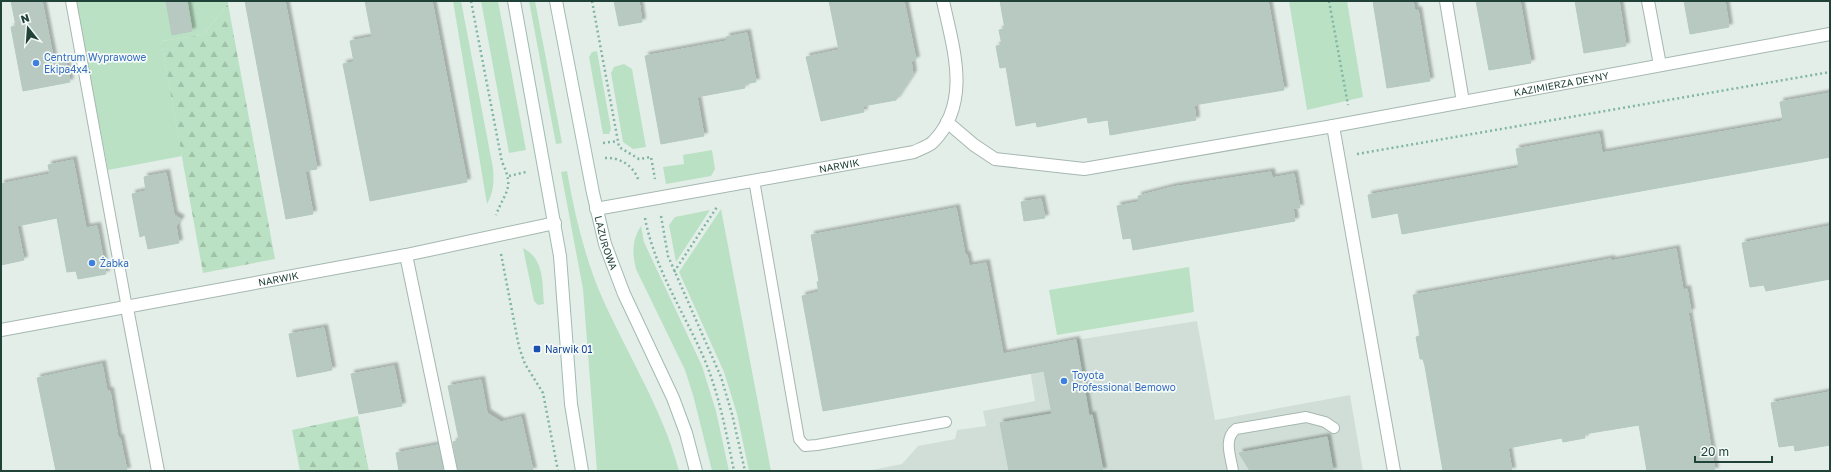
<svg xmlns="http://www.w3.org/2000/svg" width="1831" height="472" font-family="'Golos Text',sans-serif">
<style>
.built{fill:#d1ded8}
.green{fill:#bae1c4}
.forest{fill:url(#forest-firs)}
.building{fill:#b8c9c2;stroke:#b4c9c0;filter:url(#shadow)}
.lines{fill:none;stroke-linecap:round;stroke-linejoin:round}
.lane-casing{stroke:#a5b7b0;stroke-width:12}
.street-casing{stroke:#a5b7b0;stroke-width:14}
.secondary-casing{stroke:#a0bbb1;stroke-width:14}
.path{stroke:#80b5a4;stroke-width:2.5;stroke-dasharray:2 3;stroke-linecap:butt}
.lane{stroke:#fff;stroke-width:10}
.street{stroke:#fff;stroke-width:12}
.secondary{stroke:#fff;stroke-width:12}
.shop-dot{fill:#3f7fe0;stroke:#f4faf7;stroke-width:1.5}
.transit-dot{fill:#1a4fb4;stroke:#f4faf7;stroke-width:1.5}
.labels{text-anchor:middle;stroke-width:3.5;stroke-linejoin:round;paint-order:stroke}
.shop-label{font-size:10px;fill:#366cbe;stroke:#f4faf7;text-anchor:start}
.street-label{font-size:10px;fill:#214238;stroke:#f4faf7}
.transit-label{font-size:10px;fill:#164399;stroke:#f4faf7;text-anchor:start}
</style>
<defs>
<pattern id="forest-firs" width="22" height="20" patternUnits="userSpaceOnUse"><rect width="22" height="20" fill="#bae1c4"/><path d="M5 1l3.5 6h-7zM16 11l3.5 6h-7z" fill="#a0c2a9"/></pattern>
<filter id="shadow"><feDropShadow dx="3.5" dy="-3.5" stdDeviation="1" flood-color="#0004"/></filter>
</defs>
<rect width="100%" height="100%" fill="#e3eee9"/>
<path class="built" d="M 1197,321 L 1215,420 L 1350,395 L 1363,471 L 867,471 L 902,464 L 918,446 L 955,439 L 957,430 L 986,426 L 983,411 L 1035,401 L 1027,350 L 1076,340 Z"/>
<path class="green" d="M 76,1 L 228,1 L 228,4 L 203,35 L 161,41 L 182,156 L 108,170 Z
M 453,1 L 461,1 L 493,168 C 494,181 494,192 487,204 Z
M 481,1 L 498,1 L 526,150 L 509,153 Z
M 529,1 L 535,1 L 562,143 L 556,144 Z
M 1289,1 L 1347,1 L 1363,97 L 1307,110 Z
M 597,51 L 611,129 L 609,134 L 603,134 L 589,57 L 592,52 Z
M 624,64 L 632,69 L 646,147 L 633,149 L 623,142 L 611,73 L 614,67 Z
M 712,150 L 715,169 L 711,176 L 666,184 L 663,167 L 684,164 L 683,155 Z
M 567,171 C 574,211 583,250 598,288 C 624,350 662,406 679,471 L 597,471 L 583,289 L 561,172 Z
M 721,209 L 771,471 L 749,471 L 737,414 L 724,372 L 679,272 Z
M 710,210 L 676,262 L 669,225 L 675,217 Z
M 641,226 L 644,242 L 702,366 L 716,411 L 729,471 L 712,471 L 693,395 L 685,370 L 636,269 C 632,253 632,240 641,226 Z
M 523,248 C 545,259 542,284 544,304 L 538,305 L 534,301 Z
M 1189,267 L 1194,312 L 1057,335 L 1049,290 Z"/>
<path class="forest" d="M 228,4 L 275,259 L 203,273 L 161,41 L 203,35 Z
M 358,416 L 369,471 L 300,471 L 292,430 Z"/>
<path class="building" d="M 11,1 L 42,1 L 54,62 L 65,60 L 70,82 L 23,91 L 11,27 L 16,26 Z
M 166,1 L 187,1 L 192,31 L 172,35 Z
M 245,1 L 285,1 L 317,169 L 305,171 L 313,214 L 286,219 Z
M 365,1 L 432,1 L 467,182 L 370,201 L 343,64 L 354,62 L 350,41 L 372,37 Z
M 614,1 L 639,1 L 642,22 L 619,26 Z
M 829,1 L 904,1 L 916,60 L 911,61 L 913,74 L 896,100 L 863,106 L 864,112 L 821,121 L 806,57 L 839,50 Z
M 1000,1 L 1268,1 L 1284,90 L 1194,105 L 1196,120 L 1110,135 L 1108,120 L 1088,123 L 1087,117 L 1037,127 L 1036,122 L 1016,126 L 1006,67 L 1000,68 L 996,46 L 1002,45 L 999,30 L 1005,29 Z
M 1373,1 L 1413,1 L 1415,11 L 1418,10 L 1430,81 L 1387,88 Z
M 1476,1 L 1520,1 L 1531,63 L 1489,70 Z
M 1575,1 L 1619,1 L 1626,46 L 1584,53 Z
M 1684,1 L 1725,1 L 1729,27 L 1690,34 Z
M 747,33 L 756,82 L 744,84 L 745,88 L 697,97 L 704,136 L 661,144 L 645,56 L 727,41 L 726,37 Z
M 1830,93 L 1830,157 L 1402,234 L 1398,213 L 1372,218 L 1368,195 L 1519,168 L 1516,149 L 1599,134 L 1602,153 L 1783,121 L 1780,102 Z
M 73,160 L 86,228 L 97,226 L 106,274 L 78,279 L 76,271 L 67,272 L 57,218 L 17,226 L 24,260 L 1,265 L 1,184 L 50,174 L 48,165 Z
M 1271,172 L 1272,178 L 1294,174 L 1300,208 L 1293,208 L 1295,221 L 1133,250 L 1131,238 L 1123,239 L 1117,206 L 1139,202 L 1138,196 L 1173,187 Z
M 166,173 L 174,215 L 181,219 L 176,226 L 179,243 L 148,249 L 145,235 L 140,237 L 132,194 L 146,191 L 144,177 Z
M 1041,199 L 1045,218 L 1024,221 L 1021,202 Z
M 956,208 L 965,255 L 967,255 L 969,266 L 986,263 L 1003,354 L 1076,340 L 1089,416 L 1092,415 L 1103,471 L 1009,471 L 1000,423 L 1052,414 L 1044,371 L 823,411 L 802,296 L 819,292 L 817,282 L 819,281 L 811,235 Z
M 1830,226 L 1830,279 L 1766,291 L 1764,285 L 1750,287 L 1742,243 Z
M 1676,249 L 1683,290 L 1687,289 L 1691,312 L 1688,312 L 1715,471 L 1647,471 L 1639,425 L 1584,434 L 1585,438 L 1563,442 L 1562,438 L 1508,448 L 1512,471 L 1443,471 L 1425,366 L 1423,359 L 1420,359 L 1416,337 L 1420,336 L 1413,295 L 1611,259 L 1611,261 Z
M 324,328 L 332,370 L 297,377 L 289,334 Z
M 102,364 L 107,391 L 110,391 L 118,438 L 120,438 L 127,471 L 56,471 L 37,378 Z
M 394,366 L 402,406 L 359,414 L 351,374 Z
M 481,380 L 487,413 L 501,422 L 521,417 L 533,471 L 458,471 L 453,442 L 459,440 L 448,386 Z
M 1830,392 L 1830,445 L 1795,451 L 1794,445 L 1779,447 L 1771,403 Z
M 1327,437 L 1333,471 L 1250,471 L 1239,453 Z
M 438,445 L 443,471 L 399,471 L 396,453 Z"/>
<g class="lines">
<g class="lane-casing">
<path id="lane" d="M 71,1 L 127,308
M 754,180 L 799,439 L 805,446 L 817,445 L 946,422
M 1233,471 C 1231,457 1223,439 1236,429 L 1306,417 L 1325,422 L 1334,428"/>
</g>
<g class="street-casing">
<g id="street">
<path d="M 1446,1 L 1463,102"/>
<path d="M 1648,1 L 1660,65"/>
<path d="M 947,122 L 974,145 L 995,159 L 1084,169 L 1333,126 L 1394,471"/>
<path id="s1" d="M 1333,126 L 1830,34"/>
<path id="s2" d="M 596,209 L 914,152 C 920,149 929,146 933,142 C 972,102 953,48 943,1"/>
<path d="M 406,255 L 451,471"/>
<path d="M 127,308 L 158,471"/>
<path id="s3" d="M 1,330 L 406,255 L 555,223"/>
</g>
</g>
<g class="secondary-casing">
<g id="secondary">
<path d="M 514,1 L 560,256 L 571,404 L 582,471"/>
<path id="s4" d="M 556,1 L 593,193 L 605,244 L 624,294 L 673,398 L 686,433 L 696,471"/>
</g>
</g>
<path class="path" d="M 471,1 L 502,162 C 515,189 505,191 496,215
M 592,1 L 619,147 L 639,159 L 651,157 L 655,179
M 1329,1 L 1348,105
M 603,143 L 618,141
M 1357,154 L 1830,72
M 605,158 C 621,157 635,167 639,182
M 509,176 L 526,172
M 661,216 L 668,256 L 721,377 L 732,414 L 745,471
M 645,218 C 654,267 683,311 703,356 C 719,393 726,432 734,471
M 501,254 L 519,347 L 525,364 L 543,393 L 558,471
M 674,272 L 717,207"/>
<use href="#lane" class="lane"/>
<use href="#street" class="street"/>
<use href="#secondary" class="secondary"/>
</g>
<g class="shop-dot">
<circle cx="36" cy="63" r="4"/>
<circle cx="92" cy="263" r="4"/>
<circle cx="1064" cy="381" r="4"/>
</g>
<rect class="transit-dot" x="533" y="345" width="8" height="8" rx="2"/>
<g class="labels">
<g class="shop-label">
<text x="44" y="61">Centrum Wyprawowe<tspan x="44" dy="12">Ekipa4x4.</tspan></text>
<text x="100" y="267">Żabka</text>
<text x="1072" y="379">Toyota<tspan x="1072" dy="12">Professional Bemowo</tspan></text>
</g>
<g class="street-label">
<text dy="4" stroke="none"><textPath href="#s1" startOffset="232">KAZIMIERZA DEYNY</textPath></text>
<text dy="4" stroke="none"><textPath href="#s2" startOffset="247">NARWIK</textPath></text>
<text dy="4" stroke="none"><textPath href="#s4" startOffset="247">LAZUROWA</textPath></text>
<text dy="4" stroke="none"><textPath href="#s3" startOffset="282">NARWIK</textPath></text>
</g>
<g class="transit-label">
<text x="545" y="353">Narwik 01</text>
</g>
</g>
<rect width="1831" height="472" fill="none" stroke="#214238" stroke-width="4"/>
<g transform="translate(28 28) rotate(343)" stroke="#f4faf7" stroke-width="3" paint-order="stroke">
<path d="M0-3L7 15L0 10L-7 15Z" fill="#214238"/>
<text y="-6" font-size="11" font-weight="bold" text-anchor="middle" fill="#214238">N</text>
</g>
<path d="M1695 456v6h77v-6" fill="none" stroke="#214238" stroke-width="2"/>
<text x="1701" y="456" font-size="12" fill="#214238" stroke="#f4faf7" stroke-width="3" paint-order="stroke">20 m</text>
</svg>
